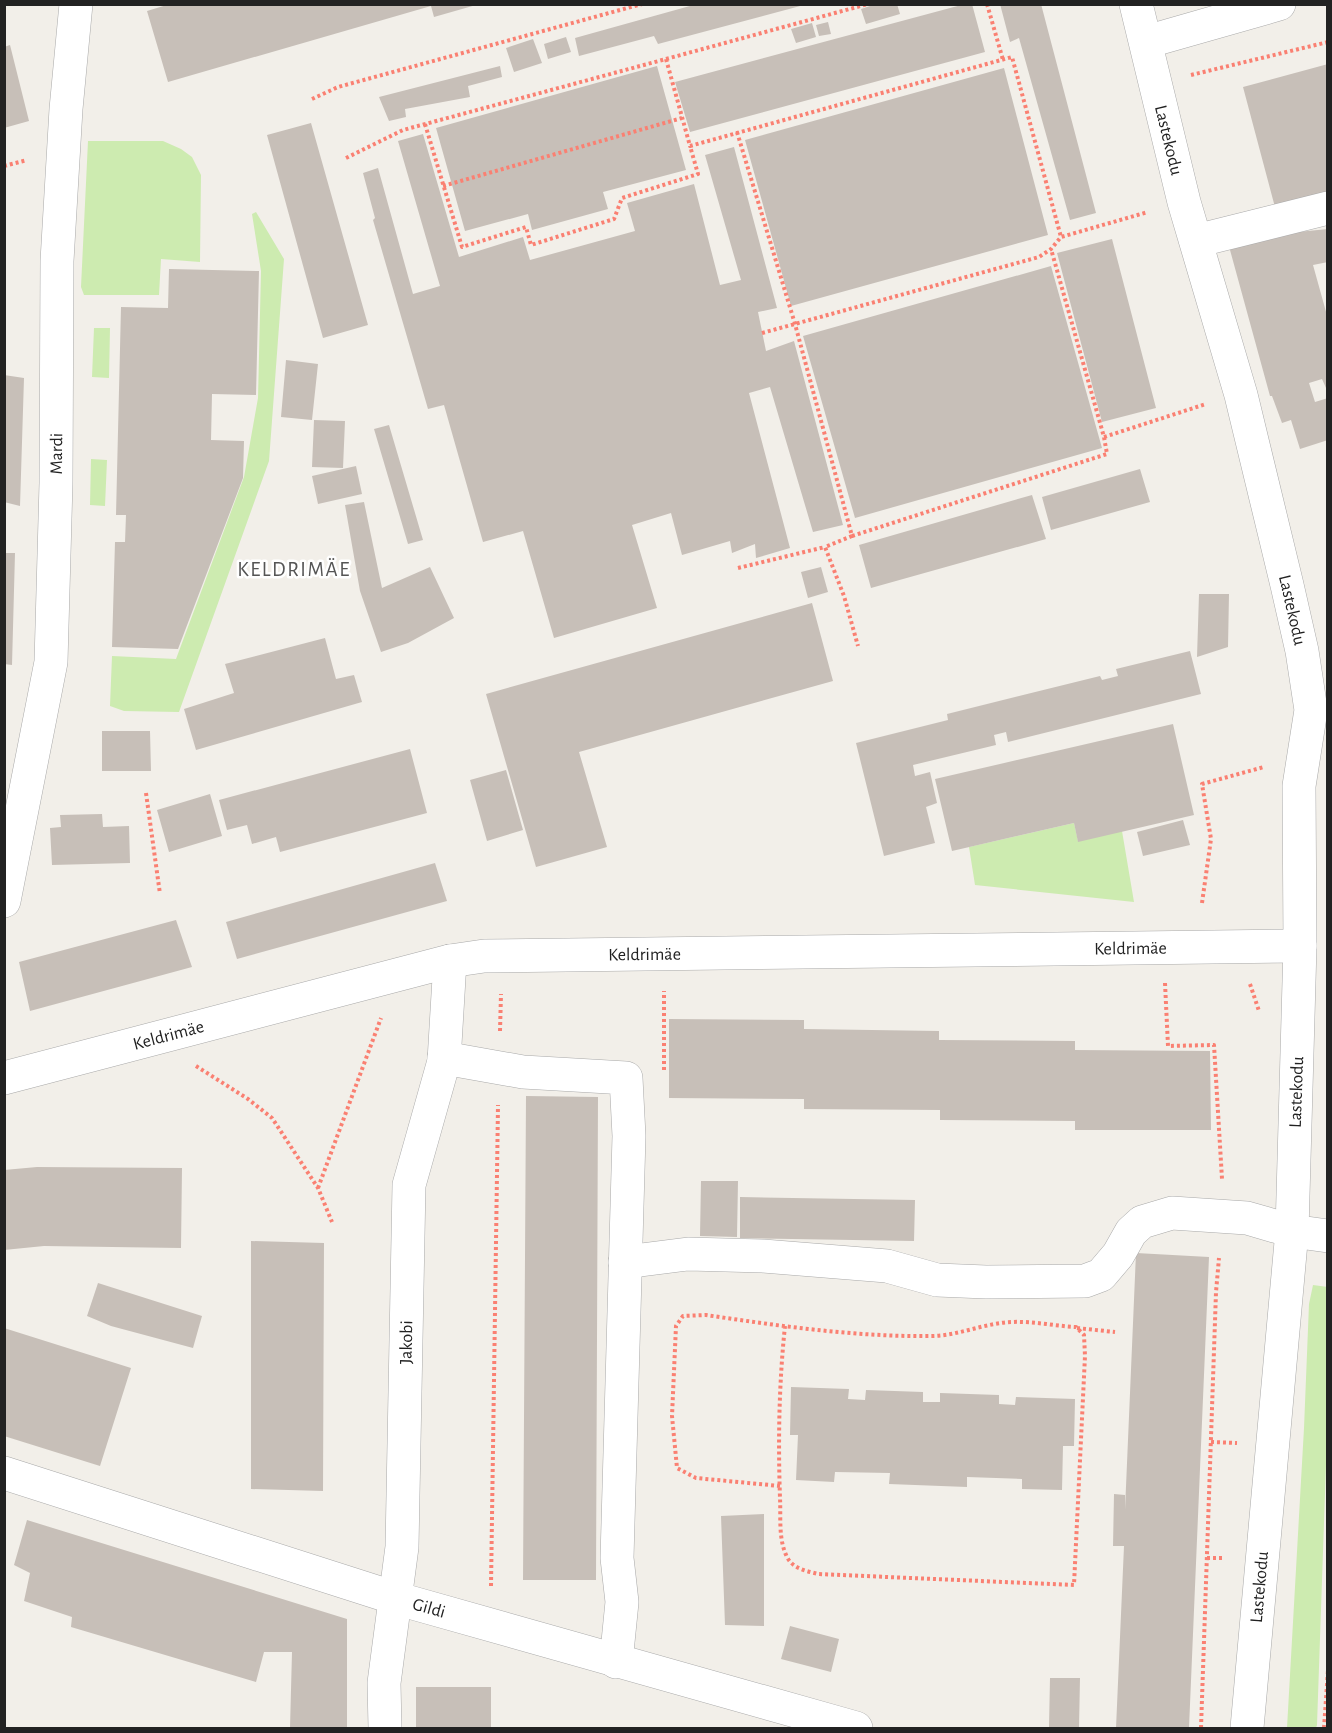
<svg xmlns="http://www.w3.org/2000/svg" width="1332" height="1733" font-family="'Alegreya Sans',sans-serif">
<style>
.grass{fill:#cdebb0}
.building{fill:#c7bfb8}
.lines{fill:none;stroke-linecap:round;stroke-linejoin:round}
.minor-casing{stroke:#a9a9a9;stroke-width:34}
.path{stroke:#fa8072;stroke-width:4;stroke-dasharray:3 3;stroke-linecap:butt}
.minor{stroke:#fff;stroke-width:33}
.labels{text-anchor:middle;stroke-width:5;stroke-linejoin:round;paint-order:stroke}
.street-label{font-size:18px;fill:#222;stroke:#fff}
.quarter-label{font-size:21px;letter-spacing:1.5px;fill:#555;stroke:#fff}
</style>
<rect width="100%" height="100%" fill="#f2efe9"/>
<path class="grass" d="M 88,141 L 163,141 L 181,149 L 192,157 L 201,175 L 200,262 L 161,259 L 159,295 L 84,295 L 81,287 Z
M 256,212 L 284,259 L 269,461 L 179,712 L 124,711 L 110,706 L 112,656 L 176,659 L 244,477 L 258,398 L 261,271 L 252,214 Z
M 94,328 L 110,328 L 109,378 L 92,377 Z
M 91,459 L 107,460 L 105,506 L 90,505 Z
M 1074,823 L 1078,841 L 1122,831 L 1134,902 L 975,885 L 969,847 Z
M 1313,1285 L 1328,1287 L 1327,1436 L 1317,1725 L 1316,1728 L 1287,1728 L 1304,1428 L 1309,1304 Z"/>
<path class="building" d="M 170,4 L 476,4 L 476,5 L 434,17 L 431,6 L 168,82 L 147,11 Z
M 697,4 L 804,5 L 658,44 L 654,36 L 579,56 L 575,38 Z
M 876,4 L 897,4 L 900,14 L 866,24 L 861,9 Z
M 965,4 L 972,4 L 985,52 L 690,132 L 675,82 Z
M 1000,4 L 1041,4 L 1096,213 L 1070,220 L 1019,38 L 1010,42 Z
M 828,22 L 831,34 L 819,36 L 816,25 Z
M 812,23 L 816,37 L 796,43 L 791,29 Z
M 566,37 L 571,52 L 548,59 L 544,44 Z
M 533,39 L 542,63 L 514,72 L 506,48 Z
M 10,45 L 29,121 L 4,128 L 4,47 Z
M 1328,64 L 1328,196 L 1276,211 L 1243,87 Z
M 500,66 L 502,77 L 468,86 L 470,97 L 405,109 L 406,117 L 389,121 L 379,97 Z
M 657,66 L 686,170 L 603,192 L 608,209 L 532,230 L 528,214 L 465,231 L 436,128 Z
M 1004,68 L 1048,235 L 791,306 L 745,140 Z
M 311,123 L 368,325 L 323,338 L 267,135 Z
M 423,134 L 459,257 L 523,237 L 530,260 L 635,231 L 627,203 L 694,184 L 720,285 L 741,280 L 705,155 L 734,147 L 777,308 L 758,312 L 766,351 L 794,341 L 843,525 L 813,532 L 770,387 L 749,393 L 790,548 L 756,558 L 755,544 L 732,553 L 730,541 L 682,555 L 671,513 L 632,525 L 657,608 L 554,638 L 523,531 L 483,542 L 444,405 L 428,409 L 373,220 L 375,218 L 363,173 L 378,168 L 413,294 L 440,286 L 398,141 Z
M 1328,229 L 1328,262 L 1313,265 L 1328,319 L 1328,388 L 1326,388 L 1322,379 L 1309,383 L 1315,402 L 1328,398 L 1328,440 L 1300,449 L 1291,420 L 1282,423 L 1272,396 L 1270,396 L 1227,239 Z
M 1112,239 L 1156,408 L 1102,422 L 1057,253 Z
M 1051,266 L 1102,448 L 855,518 L 803,336 Z
M 169,269 L 259,271 L 256,395 L 212,394 L 211,440 L 244,441 L 243,478 L 178,649 L 112,647 L 115,542 L 125,542 L 126,515 L 116,515 L 121,307 L 168,308 Z
M 286,360 L 318,364 L 312,420 L 281,417 Z
M 4,375 L 24,378 L 20,506 L 4,502 Z
M 314,420 L 345,421 L 343,468 L 312,467 Z
M 389,425 L 423,540 L 408,544 L 374,429 Z
M 356,466 L 362,494 L 318,504 L 312,476 Z
M 1140,469 L 1150,502 L 1051,530 L 1042,497 Z
M 1032,495 L 1046,539 L 871,588 L 859,545 Z
M 364,502 L 382,588 L 430,567 L 454,618 L 408,643 L 381,652 L 360,591 L 345,505 Z
M 4,553 L 15,553 L 12,665 L 4,664 Z
M 821,567 L 828,592 L 808,598 L 801,572 Z
M 1199,594 L 1229,594 L 1228,647 L 1197,657 Z
M 812,603 L 833,681 L 579,752 L 607,847 L 536,867 L 486,694 Z
M 325,638 L 336,679 L 354,675 L 362,702 L 196,750 L 184,709 L 234,693 L 225,664 Z
M 1190,651 L 1201,694 L 1008,742 L 1006,732 L 994,735 L 996,745 L 913,765 L 915,776 L 930,772 L 937,803 L 926,807 L 935,843 L 884,856 L 856,743 L 948,720 L 947,714 L 1100,676 L 1102,680 L 1118,676 L 1116,669 Z
M 1173,724 L 1194,815 L 1078,842 L 1074,823 L 952,851 L 935,779 Z
M 102,731 L 150,731 L 151,771 L 102,771 Z
M 410,749 L 427,813 L 280,852 L 276,837 L 252,844 L 247,825 L 227,830 L 219,800 Z
M 506,770 L 523,830 L 487,841 L 470,780 Z
M 210,794 L 222,836 L 169,852 L 157,810 Z
M 102,814 L 103,827 L 129,826 L 130,863 L 52,865 L 50,828 L 61,827 L 60,815 Z
M 1183,820 L 1190,845 L 1143,856 L 1137,832 Z
M 435,863 L 447,901 L 237,959 L 226,922 Z
M 176,920 L 192,967 L 30,1011 L 19,962 Z
M 669,1019 L 804,1020 L 804,1029 L 939,1031 L 939,1040 L 1075,1041 L 1075,1050 L 1210,1051 L 1211,1130 L 1075,1130 L 1075,1121 L 940,1120 L 940,1110 L 804,1109 L 804,1099 L 669,1098 Z
M 526,1096 L 598,1097 L 596,1580 L 523,1580 Z
M 37,1167 L 182,1168 L 181,1248 L 44,1246 L 4,1250 L 4,1170 Z
M 701,1181 L 738,1181 L 737,1237 L 700,1236 Z
M 740,1197 L 915,1200 L 914,1241 L 740,1238 Z
M 251,1241 L 324,1243 L 323,1491 L 251,1489 Z
M 1136,1253 L 1209,1257 L 1189,1728 L 1116,1728 L 1124,1546 L 1113,1546 L 1114,1494 L 1125,1495 L 1125,1510 Z
M 98,1283 L 202,1316 L 193,1348 L 111,1326 L 87,1316 Z
M 4,1328 L 131,1368 L 100,1466 L 4,1436 Z
M 791,1387 L 849,1389 L 848,1399 L 865,1400 L 866,1390 L 923,1392 L 923,1402 L 940,1402 L 940,1393 L 999,1395 L 999,1404 L 1015,1405 L 1016,1397 L 1075,1399 L 1074,1446 L 1063,1446 L 1062,1490 L 1022,1489 L 1022,1479 L 967,1477 L 967,1487 L 889,1484 L 890,1473 L 835,1472 L 834,1482 L 796,1480 L 798,1435 L 790,1435 Z
M 764,1514 L 764,1626 L 725,1625 L 721,1516 Z
M 27,1520 L 347,1619 L 347,1728 L 290,1728 L 292,1652 L 264,1652 L 256,1682 L 71,1627 L 72,1617 L 24,1601 L 30,1573 L 14,1565 Z
M 790,1626 L 839,1639 L 831,1672 L 781,1659 Z
M 1050,1678 L 1080,1678 L 1079,1728 L 1049,1728 Z
M 416,1687 L 491,1687 L 491,1728 L 416,1728 Z"/>
<g class="lines">
<g class="minor-casing">
<g id="minor">
<path id="s1" d="M 1136,4 L 1184,202 L 1241,395 L 1287,585 L 1302,651 L 1311,710 L 1299,786 L 1300,946 L 1292,1231 L 1247,1728"/>
<path d="M 1146,42 L 1279,4"/>
<path d="M 1196,241 L 1328,208"/>
<path id="s2" d="M 4,901 L 51,662 L 56,483 L 57,261 L 66,109 L 76,4"/>
<path d="M 444,1058 L 523,1072 L 626,1078 L 629,1136 L 617,1558 L 622,1602 L 616,1662"/>
<path id="s3" d="M 4,1078 L 450,961 L 484,956 L 1300,946"/>
<path d="M 625,1262 L 688,1254 L 763,1256 L 887,1266 L 937,1280 L 986,1282 L 1085,1281 L 1101,1275 L 1118,1255 L 1131,1232 L 1142,1222 L 1172,1213 L 1247,1218 L 1292,1231 L 1328,1236"/>
<path id="s4" d="M 4,1473 L 395,1598 L 856,1728"/>
<path id="s5" d="M 385,1728 L 384,1683 L 402,1547 L 409,1185 L 444,1061 L 450,961"/>
</g>
</g>
<path class="path" d="M 987,4 L 1003,60
M 666,59 L 868,4
M 1191,75 L 1328,42
M 312,99 L 338,87 L 642,4
M 425,124 L 462,247 L 526,227 L 531,245 L 614,219 L 622,198 L 698,174 L 690,146
M 737,132 L 795,324 L 852,536 L 825,547 L 844,596 L 858,646
M 346,158 L 403,130 L 666,59 L 690,146 L 1012,57 L 1061,237
M 4,166 L 27,160
M 443,186 L 682,118
M 762,333 L 1039,257 L 1051,249 L 1061,237 L 1148,212
M 1104,437 L 1206,404
M 852,536 L 1107,454 L 1104,437 L 1051,249
M 738,568 L 825,547
M 146,793 L 160,894
M 1202,903 L 1211,839 L 1202,784 L 1264,767
M 1165,983 L 1168,1046 L 1214,1045 L 1222,1179
M 1250,984 L 1259,1011
M 500,1031 L 501,994
M 196,1066 L 248,1099 L 272,1118 L 318,1188 L 332,1222
M 664,1070 L 664,991
M 318,1188 L 381,1018
M 1077,1328 L 1115,1332
M 1211,1442 L 1237,1443
M 780,1486 L 696,1478 L 677,1468 L 672,1416 L 676,1326 L 683,1316 L 706,1315 C 780,1326 855,1337 931,1336 C 958,1336 984,1323 1012,1322 C 1033,1321 1055,1326 1076,1327 L 1084,1335 L 1085,1356 L 1074,1585 L 818,1574 C 807,1571 793,1569 787,1557 C 778,1539 781,1517 780,1498 C 778,1440 779,1383 785,1326
M 1207,1558 L 1225,1558
M 491,1586 L 498,1105
M 1201,1728 L 1216,1292 L 1219,1258
M 1324,1728 L 1328,1670"/>
<use href="#minor" class="minor"/>
</g>
<g class="labels">
<g class="street-label">
<text dy="6" stroke="none"><textPath href="#s1" startOffset="140">Lastekodu</textPath></text>
<text dy="6" stroke="none"><textPath href="#s2" startOffset="452">Mardi</textPath></text>
<text dy="6" stroke="none"><textPath href="#s1" startOffset="626">Lastekodu</textPath></text>
<text dy="6" stroke="none"><textPath href="#s3" startOffset="1142">Keldrimäe</textPath></text>
<text dy="6" stroke="none"><textPath href="#s3" startOffset="656">Keldrimäe</textPath></text>
<text dy="6" stroke="none"><textPath href="#s3" startOffset="170">Keldrimäe</textPath></text>
<text transform="translate(1296 1092) rotate(-88)" y="6">Lastekodu</text>
<text dy="6" stroke="none"><textPath href="#s5" startOffset="387">Jakobi</textPath></text>
<text transform="translate(1259 1587) rotate(-85)" y="6">Lastekodu</text>
<text dy="6" stroke="none"><textPath href="#s4" startOffset="446">Gildi</textPath></text>
</g>
<g class="quarter-label">
<text x="294" y="576">KELDRIMÄE</text>
</g>
</g>
<rect width="1332" height="1733" fill="none" stroke="#222222" stroke-width="12"/>
</svg>
